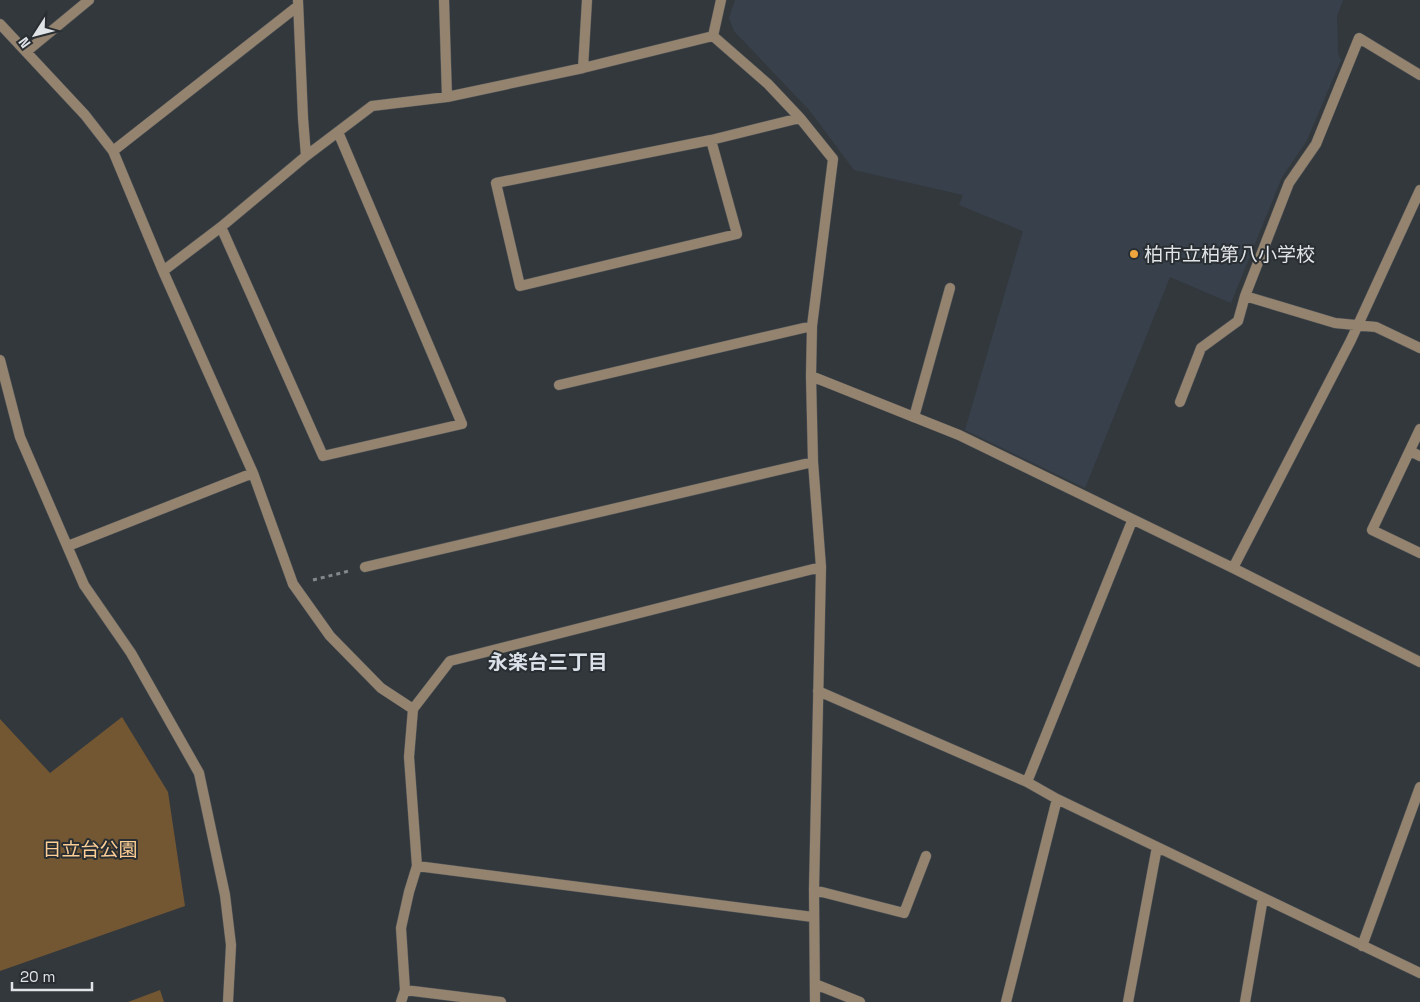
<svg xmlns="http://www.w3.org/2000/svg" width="1420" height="1002" font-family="'Space Grotesk','Noto Sans JP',sans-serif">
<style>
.built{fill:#38414b}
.green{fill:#735733}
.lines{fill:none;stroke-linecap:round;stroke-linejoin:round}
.lane-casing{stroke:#4f5458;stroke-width:11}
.street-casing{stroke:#4f5458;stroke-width:11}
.path{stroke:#84888c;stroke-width:3;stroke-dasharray:4 4;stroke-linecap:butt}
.lane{stroke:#94836e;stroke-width:10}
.street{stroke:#94836e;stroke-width:10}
.poi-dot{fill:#f0a63e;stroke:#292e33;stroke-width:2}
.labels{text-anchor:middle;stroke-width:4;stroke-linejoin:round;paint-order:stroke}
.poi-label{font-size:19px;fill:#e1e4e7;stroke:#292e33;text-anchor:start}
.park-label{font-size:19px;fill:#fdce95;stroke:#292e33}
.neighbourhood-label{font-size:20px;font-weight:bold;fill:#dbe1e8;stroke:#292e33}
</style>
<rect width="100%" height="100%" fill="#33383d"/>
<path class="built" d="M 735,0 L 1343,0 L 1337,16 L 1338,54 L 1341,60 L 1306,142 L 1282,177 L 1231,303 L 1170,277 L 1085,488 L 965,430 L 1023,231 L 959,205 L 963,195 L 854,170 L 810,111 L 734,31 L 729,18 Z"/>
<path class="green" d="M 122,717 L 168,792 L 185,906 L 0,971 L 0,719 L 50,773 Z
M 160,990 L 164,1002 L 128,1002 Z"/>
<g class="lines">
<g class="lane-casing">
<path id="lane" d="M 914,417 L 950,288"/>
</g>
<g class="street-casing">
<path id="street" d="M 444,0 L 447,97
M 298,1 L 303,118 L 306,156
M 0,24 L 85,115 L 113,151 L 163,271 L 253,473 L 293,584 L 330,636 L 381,688 L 413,709 L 409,757 L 417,866 L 409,892 L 401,928 L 405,990 L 401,1002
M 713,36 L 768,84 L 800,118 L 833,159 L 812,326 L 811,376 L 813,462 L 821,567 L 814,890 L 815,1002
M 713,36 L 721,0
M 26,52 L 89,0
M 583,68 L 587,0
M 1420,75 L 1359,38 L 1316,144 L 1289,183 L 1245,296 L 1335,323 L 1376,327 L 1420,348
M 711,140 L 737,234 L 520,286 L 496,183 L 711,140 L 800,118
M 113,151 L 298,6
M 221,227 L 323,456 L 462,424 L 338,132
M 163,271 L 221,227 L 306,156 L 372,106 L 447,97 L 583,68 L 713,36
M 0,360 L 20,437 L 84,585 L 131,653 L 199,773 L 225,895 L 231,945 L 228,1002
M 811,376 L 959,435 L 1233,568 L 1420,662
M 559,385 L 812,326
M 1180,402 L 1201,348 L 1238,321 L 1245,296
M 1420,429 L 1372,530 L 1420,553
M 1410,451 L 1420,456
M 68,546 L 253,473
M 365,567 L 813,462
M 1233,568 L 1351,340 L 1420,190
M 818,691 L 1027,782 L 1057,799 L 1420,973
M 413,709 L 450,661 L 821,567
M 1027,782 L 1132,521
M 417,866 L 813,917
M 814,890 L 904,913 L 926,856
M 1362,946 L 1420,787
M 815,984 L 860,1002
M 405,990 L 501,1002
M 1006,1002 L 1057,799
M 1128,1002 L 1157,847
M 1245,1002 L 1263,898"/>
</g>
<path class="path" d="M 313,580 L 349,571"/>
<use href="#lane" class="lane"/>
<use href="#street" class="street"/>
</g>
<circle class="poi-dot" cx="1134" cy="254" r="5"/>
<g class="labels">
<g class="poi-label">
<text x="1144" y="261">柏市立柏第八小学校</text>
</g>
<g class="park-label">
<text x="90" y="856">日立台公園</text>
</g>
<g class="neighbourhood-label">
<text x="548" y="669">永楽台三丁目</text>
</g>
</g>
<g transform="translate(35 35) rotate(234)" stroke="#292e33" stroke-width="4" paint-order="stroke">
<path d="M0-4L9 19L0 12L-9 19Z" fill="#e1e4e7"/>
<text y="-8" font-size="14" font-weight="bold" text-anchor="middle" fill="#e1e4e7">N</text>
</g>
<path d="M12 982v8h80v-8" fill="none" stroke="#e1e4e7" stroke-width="2.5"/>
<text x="20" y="982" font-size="15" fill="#e1e4e7" stroke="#292e33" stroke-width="4" paint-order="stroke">20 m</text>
</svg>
